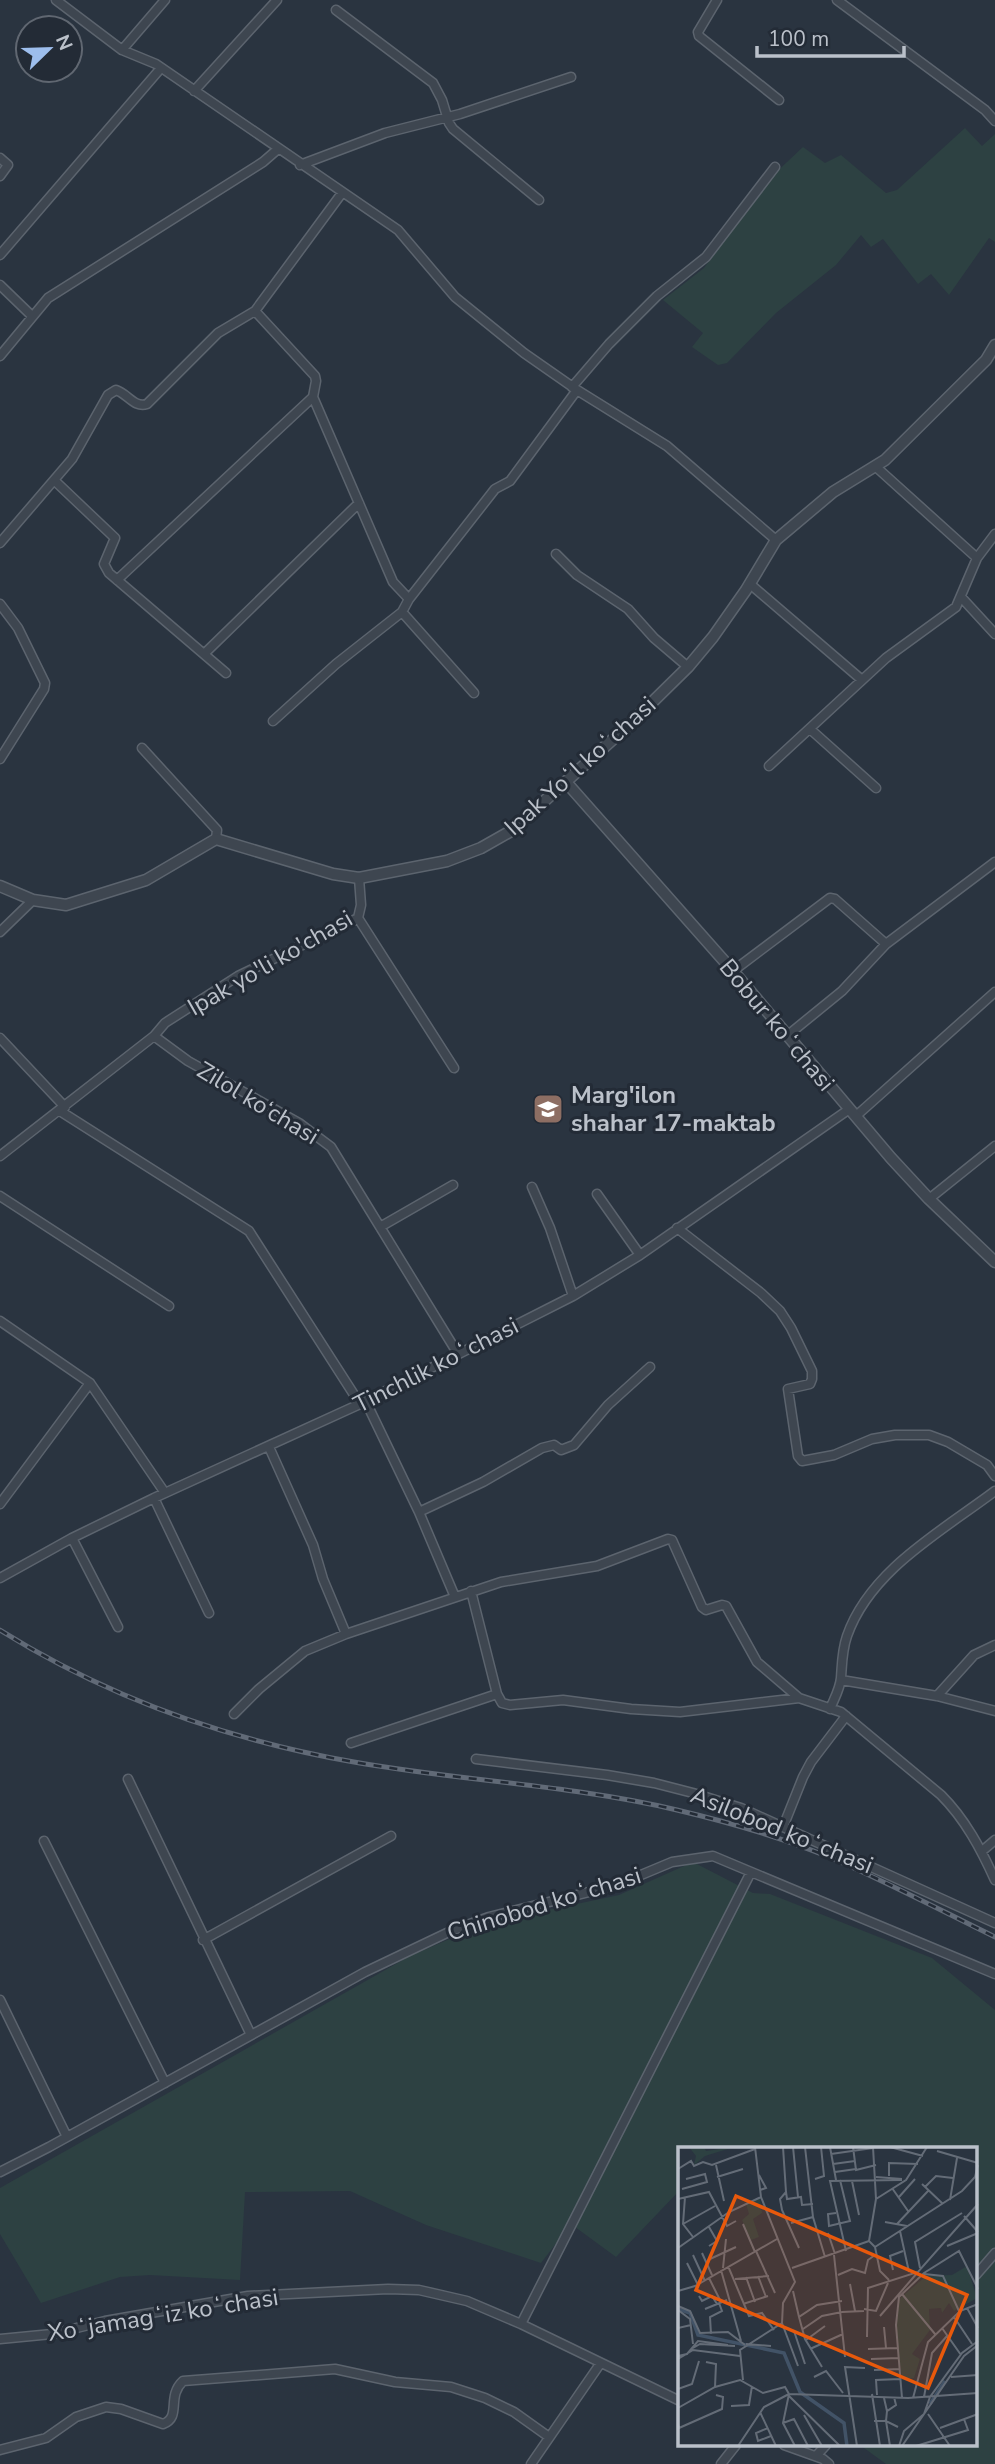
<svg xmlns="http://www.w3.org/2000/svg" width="995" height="2464" font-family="'Nunito Sans',sans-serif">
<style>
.green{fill:#2d4142}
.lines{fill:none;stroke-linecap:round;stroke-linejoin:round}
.minor-casing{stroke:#5c646e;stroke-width:11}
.tertiary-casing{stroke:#5c646e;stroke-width:13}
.minor{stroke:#3e4650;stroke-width:8}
.tertiary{stroke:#3e4650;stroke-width:10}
.rail-casing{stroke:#616a77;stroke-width:5}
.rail{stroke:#232b36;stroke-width:2.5;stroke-dasharray:8;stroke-linecap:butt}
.labels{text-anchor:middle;stroke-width:6;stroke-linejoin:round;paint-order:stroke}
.street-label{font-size:24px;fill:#bbc1ca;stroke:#232b36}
.poi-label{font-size:24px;font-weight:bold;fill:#bbc1ca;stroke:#232b36;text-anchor:start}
.inset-river{fill:none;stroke:#425367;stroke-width:3.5}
.inset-road{fill:none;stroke:#646c77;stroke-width:2}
.view{fill:#e8590c;fill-opacity:0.15;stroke:#e8590c;stroke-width:3.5}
.inset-edge{fill:none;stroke:#bbc1ca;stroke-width:3.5}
</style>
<rect width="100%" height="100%" fill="#2a3440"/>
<path class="green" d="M 965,128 L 982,146 L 995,134 L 995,242 L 989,238 L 949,295 L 931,274 L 918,284 L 883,239 L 871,247 L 861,235 L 836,265 L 776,313 L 727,363 L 718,365 L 692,347 L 703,333 L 663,300 L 704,268 L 770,178 L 803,147 L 825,163 L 841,155 L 886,193 L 897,190 Z
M 693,1862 L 753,1893 L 770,1894 L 932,1958 L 995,2010 L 995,2464 L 886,2464 L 860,2445 L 976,2445 L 976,2149 L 680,2149 L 680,2190 L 616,2257 L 571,2224 L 541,2263 L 426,2225 L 350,2191 L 245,2192 L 240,2280 L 150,2275 L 120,2277 L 41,2303 L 0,2234 L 0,2188 L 410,1956 L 487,1923 L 619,1895 Z"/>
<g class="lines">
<g class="minor-casing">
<path id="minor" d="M 56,0 L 122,50 L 156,64 L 398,230 L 455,297 L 524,353 L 577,390 L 667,446 L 776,540
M 717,0 L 698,32 L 699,36 L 779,100
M 837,0 L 985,110 L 995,121
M 336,10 L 433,83 L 442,100 L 449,123 L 453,129 L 539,200
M 122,50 L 165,0
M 194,91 L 277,0
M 0,158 L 8,165 L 0,176
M 300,165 L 385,133 L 460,114 L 571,77
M 0,255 L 161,68
M 0,285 L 32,316
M 255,311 L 315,376 L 316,381 L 313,397 L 393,582 L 409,599
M 0,356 L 48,298 L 263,162 L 278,149
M 572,387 L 609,344 L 657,296 L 706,257 L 775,167
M 875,466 L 977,558
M 55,481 L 115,538 L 104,564 L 109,573 L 226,673
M 0,543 L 72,459 L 108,395 L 116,390 C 128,394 134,408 147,404 L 218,333 L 255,311 L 342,193
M 556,554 L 577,575 L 628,609 L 654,638 L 688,667
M 117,580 L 313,397
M 750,584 L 862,680
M 961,597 L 995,634
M 0,604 L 18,628 L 45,683 L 44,689 L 0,759
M 402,612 L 474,693
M 204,654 L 359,503
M 273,721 L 336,664 L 402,612 L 409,599 L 495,489 L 510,481 L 577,390
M 810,729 L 876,788
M 142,748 L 217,830 L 216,839
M 769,766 L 886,658 L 956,607 L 977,558 L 995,534
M 358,918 L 454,1068
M 0,932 L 33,900
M 733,971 L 830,898 L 835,899 L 886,944
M 788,1035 L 842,991 L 886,944 L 995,862
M 154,1036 L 165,1023 L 238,976 L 358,918 L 361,905 L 359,878
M 0,1038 L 65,1107
M 60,1111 L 249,1231 L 360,1404
M 856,1116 L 995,992
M 0,1156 L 154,1036 L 188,1061 L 299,1123 L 331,1147 L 458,1354
M 532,1187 L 550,1228 L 573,1296
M 597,1194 L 640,1255
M 0,1196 L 169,1306
M 929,1199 L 995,1146
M 380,1227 L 453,1185
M 677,1228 L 761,1293 L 780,1311 L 791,1328 L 812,1371 L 812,1379 L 810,1384 L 788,1389 L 798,1456 L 802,1461 L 834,1455 L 872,1439 L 895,1435 L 929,1435 L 948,1442 L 987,1465 L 995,1476
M 0,1321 L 90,1383 L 165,1493
M 366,1402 L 419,1512 L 455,1597
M 269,1447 L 313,1545 L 323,1579 L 346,1634
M 154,1498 L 209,1613
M 0,1504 L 90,1383
M 419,1512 L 483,1482 L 542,1448 L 554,1445 L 561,1450 L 574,1445 L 608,1405 L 650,1367
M 72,1538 L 118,1627
M 0,1578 L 72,1538 L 154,1498 L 360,1404 L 573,1296 L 640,1255 L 848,1110
M 471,1591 L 497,1694 L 502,1703 L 510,1705 L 563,1700 L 631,1709 L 680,1712 L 799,1698
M 841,1680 L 937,1696 L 995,1711
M 937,1696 L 974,1655 L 995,1645
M 830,1709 C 834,1699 840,1689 841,1678 C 842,1664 842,1650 847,1636 C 870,1570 942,1531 995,1491
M 234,1714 L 259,1689 L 305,1651 L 346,1634 L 501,1582 L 597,1566 L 668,1539 L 672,1540 L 702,1607 L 706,1610 L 722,1605 L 726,1606 L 757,1662 L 799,1698 L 841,1712 L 941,1795 C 965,1819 981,1849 995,1880
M 351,1743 L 497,1694
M 476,1759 L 607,1775 L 654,1783 L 693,1793 L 741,1808 L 995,1923
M 128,1779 L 251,2035
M 783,1827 L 803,1777 L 811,1762 L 846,1716
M 44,1841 L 165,2083
M 982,1851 L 995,1840
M 203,1940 L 391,1836
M 0,2000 L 67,2137
M 0,2172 L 49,2147 L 365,1972 L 451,1931 L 489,1917 L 617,1885 L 672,1862 L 713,1856 L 995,1974
M 976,2275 L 995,2253
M 521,2324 L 751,1872
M 0,2339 L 52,2334 L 105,2321 L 248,2296 L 388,2289 L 419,2290 L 467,2301 L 521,2324 L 680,2401
M 784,2445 L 823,2459 L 829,2464
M 0,2450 L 46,2438 L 76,2417 L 106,2407 L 121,2409 L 163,2424 C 182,2417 166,2397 183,2381 L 335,2369 L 395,2382 L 451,2387 L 485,2398 L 514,2412 L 549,2437
M 816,2456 L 826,2445
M 531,2464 L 600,2364
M 721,2464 L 736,2445"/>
</g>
<g class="tertiary-casing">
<path id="tertiary" d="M 566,782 L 733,971 L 891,1158 L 929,1199 L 995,1262
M 0,886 L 33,900 L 66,905 L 146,880 L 216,839 L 333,874 L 359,878 L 447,861 L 481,848 L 511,831 L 631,723 L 688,667 L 713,637 L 746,590 L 776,540 L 833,492 L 885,460 L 986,360 L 995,345"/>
</g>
<use href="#minor" class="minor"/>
<use href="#tertiary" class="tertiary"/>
<g class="rail-casing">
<path id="rail" d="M 0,1630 C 109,1698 228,1740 354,1762 C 461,1781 571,1785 677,1810 C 728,1822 780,1837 829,1857 C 885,1881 940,1910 995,1937"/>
</g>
<use href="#rail" class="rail"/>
</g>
<defs>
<g id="school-square" transform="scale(1.575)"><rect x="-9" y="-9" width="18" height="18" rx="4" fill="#8d6e63" stroke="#232b36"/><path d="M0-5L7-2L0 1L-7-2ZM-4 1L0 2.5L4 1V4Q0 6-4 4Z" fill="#fff"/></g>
</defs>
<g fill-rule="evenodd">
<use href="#school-square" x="548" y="1109"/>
</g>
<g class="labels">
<g class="street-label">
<text transform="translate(580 766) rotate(-42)" y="8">Ipak Yoʻl koʻchasi</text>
<text transform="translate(270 963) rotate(-30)" y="8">Ipak yo'li ko'chasi</text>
<text transform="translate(777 1025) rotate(50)" y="8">Bobur koʻchasi</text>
<text transform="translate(258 1103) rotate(31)" y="8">Zilol ko‘chasi</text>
<text transform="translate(436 1365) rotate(-27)" y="8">Tinchlik koʻchasi</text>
<text transform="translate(782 1830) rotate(22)" y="8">Asilobod koʻchasi</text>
<text transform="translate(544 1904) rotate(-17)" y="8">Chinobod koʻchasi</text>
<text transform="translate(163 2315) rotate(-9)" y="8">Xoʻjamagʻiz koʻchasi</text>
</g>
<g class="poi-label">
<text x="571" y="1103">Marg'ilon<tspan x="571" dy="28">shahar 17-maktab</tspan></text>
</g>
</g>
<g transform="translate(678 2147)">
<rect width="299" height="299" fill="#2a3440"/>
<path d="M 11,0 L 26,0 L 28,4 L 56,0 L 27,9 L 16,18 L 18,9 ZM 82,50 L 84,66 L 75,72 L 81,90 L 73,93 L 64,73 L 71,67 L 68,57 ZM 289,119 L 299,151 L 276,164 L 271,156 L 264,166 L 263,161 L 251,162 L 252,183 L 234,207 L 242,212 L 236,231 L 224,233 L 218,183 L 221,152 L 248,129 L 274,128 Z" fill="#2d4142"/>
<path class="inset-river" d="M 0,162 L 12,166 L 20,188 L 106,206 L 122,245 L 166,276 L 169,299M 252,257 L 267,234"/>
<path class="inset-road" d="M 105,0 L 108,45M 115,0 L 120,50M 127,0 L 135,70 L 147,110M 152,0 L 158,33M 175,0 L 178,23 L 198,18M 195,0 L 198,52 L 191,94 L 197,100 L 202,124 L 211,133M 212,0 L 245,9M 259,4 L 300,16M 153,7 L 195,1M 155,17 L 177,14M 38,18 L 46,54M 0,22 L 13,14 L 16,19 L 25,15 L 34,18 L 77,2M 157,25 L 178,22M 81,28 L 88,41 L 82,43M 211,29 L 211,16 L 240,17M 39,30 L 65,22M 198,30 L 224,32M 137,32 L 146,29 L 143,0M 174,34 L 181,68M 244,37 L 265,57M 247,40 L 258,29 L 275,31M 214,41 L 230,64M 4,42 L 29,35 L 27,27 L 8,32M 108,45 L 102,52 L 104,63 L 121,101M 108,45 L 109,52 L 123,50 L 124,58 L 135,57M 7,50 L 5,77 L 15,90M 221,50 L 237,32M 0,52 L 31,45 L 49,79 L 58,74M 198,52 L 228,33 L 249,0M 272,53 L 279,11M 158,66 L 150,67 L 151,79 L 172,74 L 162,33M 286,69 L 300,85M 207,75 L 229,79M 113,76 L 135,70M 5,77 L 37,59M 65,77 L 77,105M 219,77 L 250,44M 222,84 L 231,125M 150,86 L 157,107M 31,99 L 39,94 L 31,80M 269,99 L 300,86M 197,100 L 284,44 L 297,30 L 300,18M 0,101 L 51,65 L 83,50M 78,104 L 97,146M 168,104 L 152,34 L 224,33M 24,106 L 34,128M 15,108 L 27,134M 156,108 L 167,210M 32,112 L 58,100M 9,116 L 20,138M 50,119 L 71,169 L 84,166 L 96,183M 45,121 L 48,92M 114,121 L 191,94M 242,121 L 237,95 L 284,66M 43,123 L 63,194M 215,123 L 212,109 L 225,104M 246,127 L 265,129 L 281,164M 160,128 L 174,122 L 187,126 L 190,113 L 197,108M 80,129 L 88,150M 68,130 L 77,155M 31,131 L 43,155M 57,132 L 91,129M 172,137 L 177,164M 0,144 L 17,139 L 99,92M 115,144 L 121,170M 224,147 L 257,187M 21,149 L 24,154 L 34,149 L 39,157M 65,157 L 90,149M 0,159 L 12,164 L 22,186 L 50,185 L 67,198M 289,161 L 300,181M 27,162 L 49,153M 186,162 L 198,164 L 210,136M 0,163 L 12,172 L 15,197M 164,165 L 186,164M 202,169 L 240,125M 276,170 L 294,197M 104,176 L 120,219M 206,180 L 208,201M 264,181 L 283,208M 125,182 L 144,169 L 164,165M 116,184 L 127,217M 33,187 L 32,170 L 44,164 L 41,156M 189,190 L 190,141 L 240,125 L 300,57M 128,193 L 147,179M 68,197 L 93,199M 0,198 L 0,181 L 13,178M 15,201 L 22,197 L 57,199M 132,202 L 165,187M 190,202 L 219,201M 0,209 L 9,207 L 20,194 L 50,198M 0,212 L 15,203 L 62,209M 193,212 L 220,211M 28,215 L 38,217 L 37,240M 144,220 L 127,192 L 121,170 L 139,158 L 164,154M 196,223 L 222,222M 136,230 L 148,224 L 165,246M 273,230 L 300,228M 65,233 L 62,203 L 104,176 L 105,156 L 117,135 L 83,50 L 77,0M 0,242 L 14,237 L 21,214M 111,247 L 230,251 L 300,246M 111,247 L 105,276 L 117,299M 194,247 L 202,299M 199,248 L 198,233 L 222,232M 111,249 L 162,299M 246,250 L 254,206 L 269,189M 206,251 L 209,264 L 218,258 L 216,250M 224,251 L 218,178 L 221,150 L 246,126 L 281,104 L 300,142M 235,251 L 250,195 L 282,164 L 300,157M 53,259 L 71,258 L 74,239M 0,261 L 37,240 L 62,233 L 85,246 L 107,240 L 111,247M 82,265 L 98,299M 250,267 L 272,299M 126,268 L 144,299M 196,274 L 208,274 L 209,264M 105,276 L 116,272 L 130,299M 0,277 L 1,281 L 44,262 L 45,250 L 38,248M 90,281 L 78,286 L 80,294 L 93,289M 262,281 L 300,267M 60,299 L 86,260 L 111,247M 179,299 L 167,220 L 187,221M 212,299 L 208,274 L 220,280M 221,299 L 226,284 L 246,267 L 252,250 L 284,206 L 300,194M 224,299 L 286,209 L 300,198M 238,299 L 290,283 L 286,272"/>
<path class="view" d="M 58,49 L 289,148 L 250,241 L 18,143 Z"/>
<rect width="299" height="299" class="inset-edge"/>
</g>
<g transform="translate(49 49) rotate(67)"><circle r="33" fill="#232b36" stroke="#606771" stroke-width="2"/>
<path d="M0-5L12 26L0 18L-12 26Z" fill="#9dbeed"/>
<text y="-10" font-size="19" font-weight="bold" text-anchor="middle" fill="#bbc1ca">N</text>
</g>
<path d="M757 46v10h147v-10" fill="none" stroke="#bbc1ca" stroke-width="3.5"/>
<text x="768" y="46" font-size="21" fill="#bbc1ca" stroke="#232b36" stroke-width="5" paint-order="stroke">100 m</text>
</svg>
